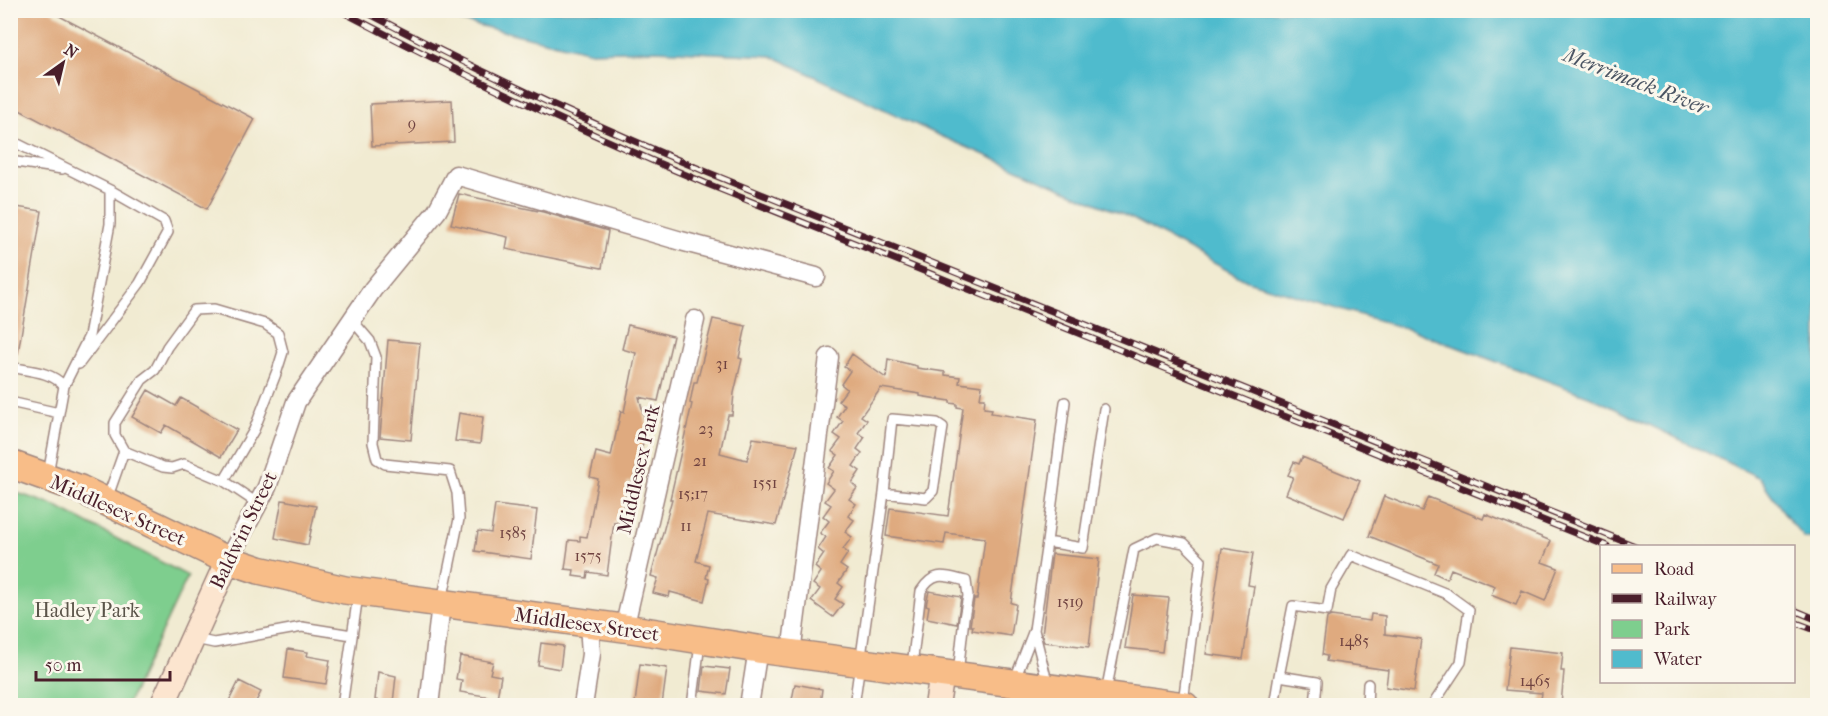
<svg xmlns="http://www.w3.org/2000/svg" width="1828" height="716" font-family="'IM FELL French Canon',serif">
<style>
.green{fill:#7ece8e;stroke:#64765c;stroke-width:1.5}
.water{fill:#50bbcd;stroke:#4d6d7c;stroke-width:1.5}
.building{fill:#dfaa7f}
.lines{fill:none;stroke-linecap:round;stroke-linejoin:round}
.lane-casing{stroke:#9e857e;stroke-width:12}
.street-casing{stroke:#9e857e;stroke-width:21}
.secondary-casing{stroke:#9e857e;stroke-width:27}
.primary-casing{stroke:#9e857e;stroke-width:30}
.lane{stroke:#fff;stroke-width:9}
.street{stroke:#fff;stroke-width:18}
.secondary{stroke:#fce5cf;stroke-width:24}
.primary{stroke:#f8bd88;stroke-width:27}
.rail-casing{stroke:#4a1f2b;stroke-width:7}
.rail{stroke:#fbf7ec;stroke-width:4.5;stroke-dasharray:14;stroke-linecap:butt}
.labels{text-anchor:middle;stroke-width:6;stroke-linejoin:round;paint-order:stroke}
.number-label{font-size:16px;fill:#6f4240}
.street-label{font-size:20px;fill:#4a1f2b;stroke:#fbf7ec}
.park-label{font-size:20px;fill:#5a5449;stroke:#fbf7ec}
.water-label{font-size:21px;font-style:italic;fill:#4c5664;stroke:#fbf7ec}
</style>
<rect width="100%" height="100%" fill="#fbf7ec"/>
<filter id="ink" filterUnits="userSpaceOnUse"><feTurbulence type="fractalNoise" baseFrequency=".0167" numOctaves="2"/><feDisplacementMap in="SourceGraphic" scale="12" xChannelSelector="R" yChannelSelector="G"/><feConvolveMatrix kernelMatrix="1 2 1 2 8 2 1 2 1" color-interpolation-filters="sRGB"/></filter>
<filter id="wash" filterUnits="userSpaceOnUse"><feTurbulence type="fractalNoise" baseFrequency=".008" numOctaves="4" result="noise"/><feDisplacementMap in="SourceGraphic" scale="24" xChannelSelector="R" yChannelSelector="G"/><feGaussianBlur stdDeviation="1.35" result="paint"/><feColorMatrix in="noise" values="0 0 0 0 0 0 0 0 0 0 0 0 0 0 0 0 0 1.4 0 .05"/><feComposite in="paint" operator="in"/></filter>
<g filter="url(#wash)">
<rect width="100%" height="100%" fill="#f1ebd2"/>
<path class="green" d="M 11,491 L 53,505 L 188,576 L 127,705 L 11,705 Z"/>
<path class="water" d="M 442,11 L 1817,11 L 1817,536 L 1805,538 L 1789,520 L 1760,478 L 1591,397 L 1414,331 L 1247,281 L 1133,219 L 934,133 L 772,56 L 656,50 L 591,52 L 460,21 Z"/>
<g id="blocks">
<path class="building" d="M 10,10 L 48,10 L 255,119 L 207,209 L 10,105 Z
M 452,100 L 454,142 L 372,146 L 370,104 Z
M 459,194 L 543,212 L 608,231 L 602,268 L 506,249 L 508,237 L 451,224 Z
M 10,206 L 42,211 L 18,353 L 10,353 Z
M 713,319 L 746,326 L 739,358 L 742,359 L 734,393 L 732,415 L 728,415 L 720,453 L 747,460 L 753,438 L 798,445 L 776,525 L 708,514 L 696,561 L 709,565 L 706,578 L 709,579 L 704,601 L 670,592 L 669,597 L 653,593 L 658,578 L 651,576 L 672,499 L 670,499 L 692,404 L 690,403 L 694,382 L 697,382 Z
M 628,325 L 673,336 L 658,401 L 639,397 L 647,428 L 632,483 L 628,482 L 620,523 L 614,522 L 607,575 L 588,572 L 587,578 L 573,576 L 574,570 L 565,569 L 569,540 L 580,541 L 580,536 L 587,537 L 598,479 L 590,477 L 596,452 L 611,456 L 621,411 L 624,412 L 636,353 L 622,349 Z
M 388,340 L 420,343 L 411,440 L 380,437 Z
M 852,354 L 886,378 L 888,359 L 917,366 L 917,368 L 945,372 L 945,375 L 960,377 L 959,383 L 982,386 L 980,398 L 985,398 L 984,408 L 992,409 L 991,413 L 1037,420 L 1011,603 L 1016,604 L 1011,636 L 972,630 L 973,626 L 970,626 L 974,599 L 977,599 L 985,538 L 946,533 L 944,544 L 886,536 L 890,508 L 948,516 L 963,408 L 957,407 L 957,404 L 950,403 L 950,401 L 920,396 L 920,394 L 881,388 L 861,416 L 867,420 L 858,433 L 865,437 L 857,449 L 862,453 L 853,466 L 860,471 L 852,483 L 857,488 L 849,499 L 856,504 L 848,516 L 854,520 L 845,532 L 852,537 L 843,549 L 848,553 L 840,565 L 847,570 L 838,583 L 843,587 L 835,599 L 843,604 L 833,617 L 811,601 L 820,589 L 813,584 L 821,572 L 815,567 L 824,554 L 818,549 L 826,537 L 820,533 L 829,521 L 823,516 L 831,505 L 825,501 L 834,489 L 826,483 L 834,471 L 829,468 L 838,455 L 832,451 L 841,439 L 834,434 L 843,421 L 837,417 L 845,405 L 838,401 L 847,389 L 841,384 L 850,371 L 844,367 Z
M 148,390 L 176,406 L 181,398 L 237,430 L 221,457 L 166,425 L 161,433 L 132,417 Z
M 459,413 L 483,417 L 480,444 L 455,441 Z
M 1302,457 L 1360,481 L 1344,518 L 1286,494 L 1293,477 L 1288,475 L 1294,462 L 1299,464 Z
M 1384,496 L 1422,511 L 1428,497 L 1483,519 L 1485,514 L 1551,541 L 1542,562 L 1558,568 L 1545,601 L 1522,591 L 1516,605 L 1491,595 L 1495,586 L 1451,569 L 1447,579 L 1434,573 L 1438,564 L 1369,536 Z
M 282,500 L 316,506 L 308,545 L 275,538 Z
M 495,505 L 537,510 L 531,559 L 475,551 L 478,531 L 491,533 Z
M 1222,548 L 1253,553 L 1248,585 L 1254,586 L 1243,659 L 1206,654 Z
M 1052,554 L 1099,559 L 1089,647 L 1044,642 L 1042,635 Z
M 929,591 L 961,597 L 957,624 L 927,618 L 929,606 L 926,605 Z
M 1133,595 L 1169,598 L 1162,652 L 1125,648 Z
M 1371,614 L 1385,616 L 1385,634 L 1421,639 L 1414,691 L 1386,687 L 1388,670 L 1326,661 L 1327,656 L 1322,655 L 1327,618 L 1331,616 L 1370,621 Z
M 541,643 L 563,646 L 560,669 L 538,665 Z
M 1510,647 L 1563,653 L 1561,671 L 1564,671 L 1561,705 L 1540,705 L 1542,693 L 1505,690 Z
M 288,649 L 308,652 L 307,656 L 330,660 L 326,684 L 284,678 Z
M 460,656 L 493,662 L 490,674 L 501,676 L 497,698 L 460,692 L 462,680 L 456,679 Z
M 640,664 L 667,668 L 662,705 L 635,703 Z
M 704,666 L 730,669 L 726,694 L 701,691 Z
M 378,672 L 396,676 L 393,703 L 375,700 Z
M 239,681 L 261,692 L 254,705 L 227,705 Z
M 795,684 L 822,689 L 820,705 L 791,705 Z"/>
</g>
</g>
<g filter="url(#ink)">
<use href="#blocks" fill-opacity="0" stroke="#9e857e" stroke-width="1.5"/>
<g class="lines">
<g class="lane-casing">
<path id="lane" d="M 10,140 L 110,190 L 110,224 L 89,336 L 64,386
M 10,161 L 62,169
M 352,320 L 370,341 L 376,357 L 373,443 L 377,459 L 385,464 L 450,471 L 457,493 L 459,519 L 442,601
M 79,364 L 140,283 L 168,232 L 164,221 L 110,190
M 10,367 C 29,371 51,371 64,386 L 48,474
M 10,402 L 59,413
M 124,451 L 163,467 L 172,468 L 184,464 L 224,481 L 257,503
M 107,499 L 124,451 L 115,435 L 115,423 L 142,380 L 155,370 L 167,347 L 194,310 L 214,309 L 265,324 L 278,333 L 283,352 L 277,371 L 254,430 L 224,481
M 1047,542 L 1065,402
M 1034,630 L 1047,542 L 1083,548 L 1104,409
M 195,639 L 214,643 L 302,627 L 352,635
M 912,666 L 921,591 C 934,570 945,576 966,581 L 968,596 L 964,618 L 958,674
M 1279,676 L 1293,606 L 1327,611 L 1331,589 L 1351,555 L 1447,594 L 1469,610 L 1461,662 L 1432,706
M 1015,679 L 1034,630 L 1048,685
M 1106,692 L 1134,549 L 1157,538 L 1184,543 L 1201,560 L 1183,703
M 342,706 L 358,595
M 692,706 L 700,643
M 854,706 L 884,493 L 926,498 L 933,491 L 943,427 L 937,423 L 892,419 L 884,493
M 1274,706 L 1279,676 L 1317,682 L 1315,706
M 1367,706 L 1368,684"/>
</g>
<g class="street-casing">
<path id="street" d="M 228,560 L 267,487 L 296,402 L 373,289 L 437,211 L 456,175 L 681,241 L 816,277
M 624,629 L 695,320
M 791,653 L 829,357
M 429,706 L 441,604
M 583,706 L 591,654 L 589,624
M 749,706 L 758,649"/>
</g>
<g class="secondary-casing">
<path id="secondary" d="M 162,706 L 228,560
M 937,706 L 942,673"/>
</g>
<g class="primary-casing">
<path id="primary" d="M 10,464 L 80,489 L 223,558 L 259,570 L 345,590 L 638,630 L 758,649 L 1185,706"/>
</g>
<use href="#lane" class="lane"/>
<use href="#street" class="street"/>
<use href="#secondary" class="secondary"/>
<use href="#primary" class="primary"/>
<g class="rail-casing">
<path id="rail" d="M 339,10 C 459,73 581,131 705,183 L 1607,546
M 362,10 C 476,70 591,124 709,173 L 1635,546
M 1794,610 L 1818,620
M 1794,622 L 1818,631"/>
</g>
<use href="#rail" class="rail"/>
</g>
</g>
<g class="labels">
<g class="number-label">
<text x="412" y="129">9</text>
<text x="722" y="369">31</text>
<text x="706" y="434">23</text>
<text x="700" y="466">21</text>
<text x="765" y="488">1551</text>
<text x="693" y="499">15;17</text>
<text x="686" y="531">11</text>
<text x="513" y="538">1585</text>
<text x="588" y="561">1575</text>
<text x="1070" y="607">1519</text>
<text x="1354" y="646">1485</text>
<text x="1535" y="686">1465</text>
</g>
<g class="street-label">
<text transform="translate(638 469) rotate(-77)" y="7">Middlesex Park</text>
<text transform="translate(118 510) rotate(24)" y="7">Middlesex Street</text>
<text transform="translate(243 530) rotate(-64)" y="7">Baldwin Street</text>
<text transform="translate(587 624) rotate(8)" y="7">Middlesex Street</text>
</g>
<g class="park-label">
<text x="87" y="617">Hadley Park</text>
</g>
<g class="water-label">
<text transform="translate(1636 81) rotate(21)" y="7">Merrimack River</text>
</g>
</g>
<rect width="1828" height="716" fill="none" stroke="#fbf7ec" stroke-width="36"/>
<rect x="1600" y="545" width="195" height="138" fill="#fbf7ec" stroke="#b4a19f" stroke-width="1.5"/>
<rect x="1612" y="564" width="30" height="9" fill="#f8bd88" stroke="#b4a19f" stroke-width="1.5"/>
<text x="1654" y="575" font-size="18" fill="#4a1f2b">Road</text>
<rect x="1612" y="594" width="30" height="9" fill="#4a1f2b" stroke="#b4a19f" stroke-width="1.5"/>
<text x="1654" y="605" font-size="18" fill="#4a1f2b">Railway</text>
<rect x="1612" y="620" width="30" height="18" fill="#7ece8e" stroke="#b4a19f" stroke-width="1.5"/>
<text x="1654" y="635" font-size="18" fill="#4a1f2b">Park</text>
<rect x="1612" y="650" width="30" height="18" fill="#50bbcd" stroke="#b4a19f" stroke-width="1.5"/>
<text x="1654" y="665" font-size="18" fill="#4a1f2b">Water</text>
<g transform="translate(63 63) rotate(34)" stroke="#fbf7ec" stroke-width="4.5" paint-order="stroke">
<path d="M0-4.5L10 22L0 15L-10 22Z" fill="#4a1f2b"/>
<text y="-9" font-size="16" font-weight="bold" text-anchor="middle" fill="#4a1f2b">N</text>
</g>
<path d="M36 671v9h134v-9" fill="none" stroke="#4a1f2b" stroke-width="3"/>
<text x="45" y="671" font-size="18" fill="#4a1f2b" stroke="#fbf7ec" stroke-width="4.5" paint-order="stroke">50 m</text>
</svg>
